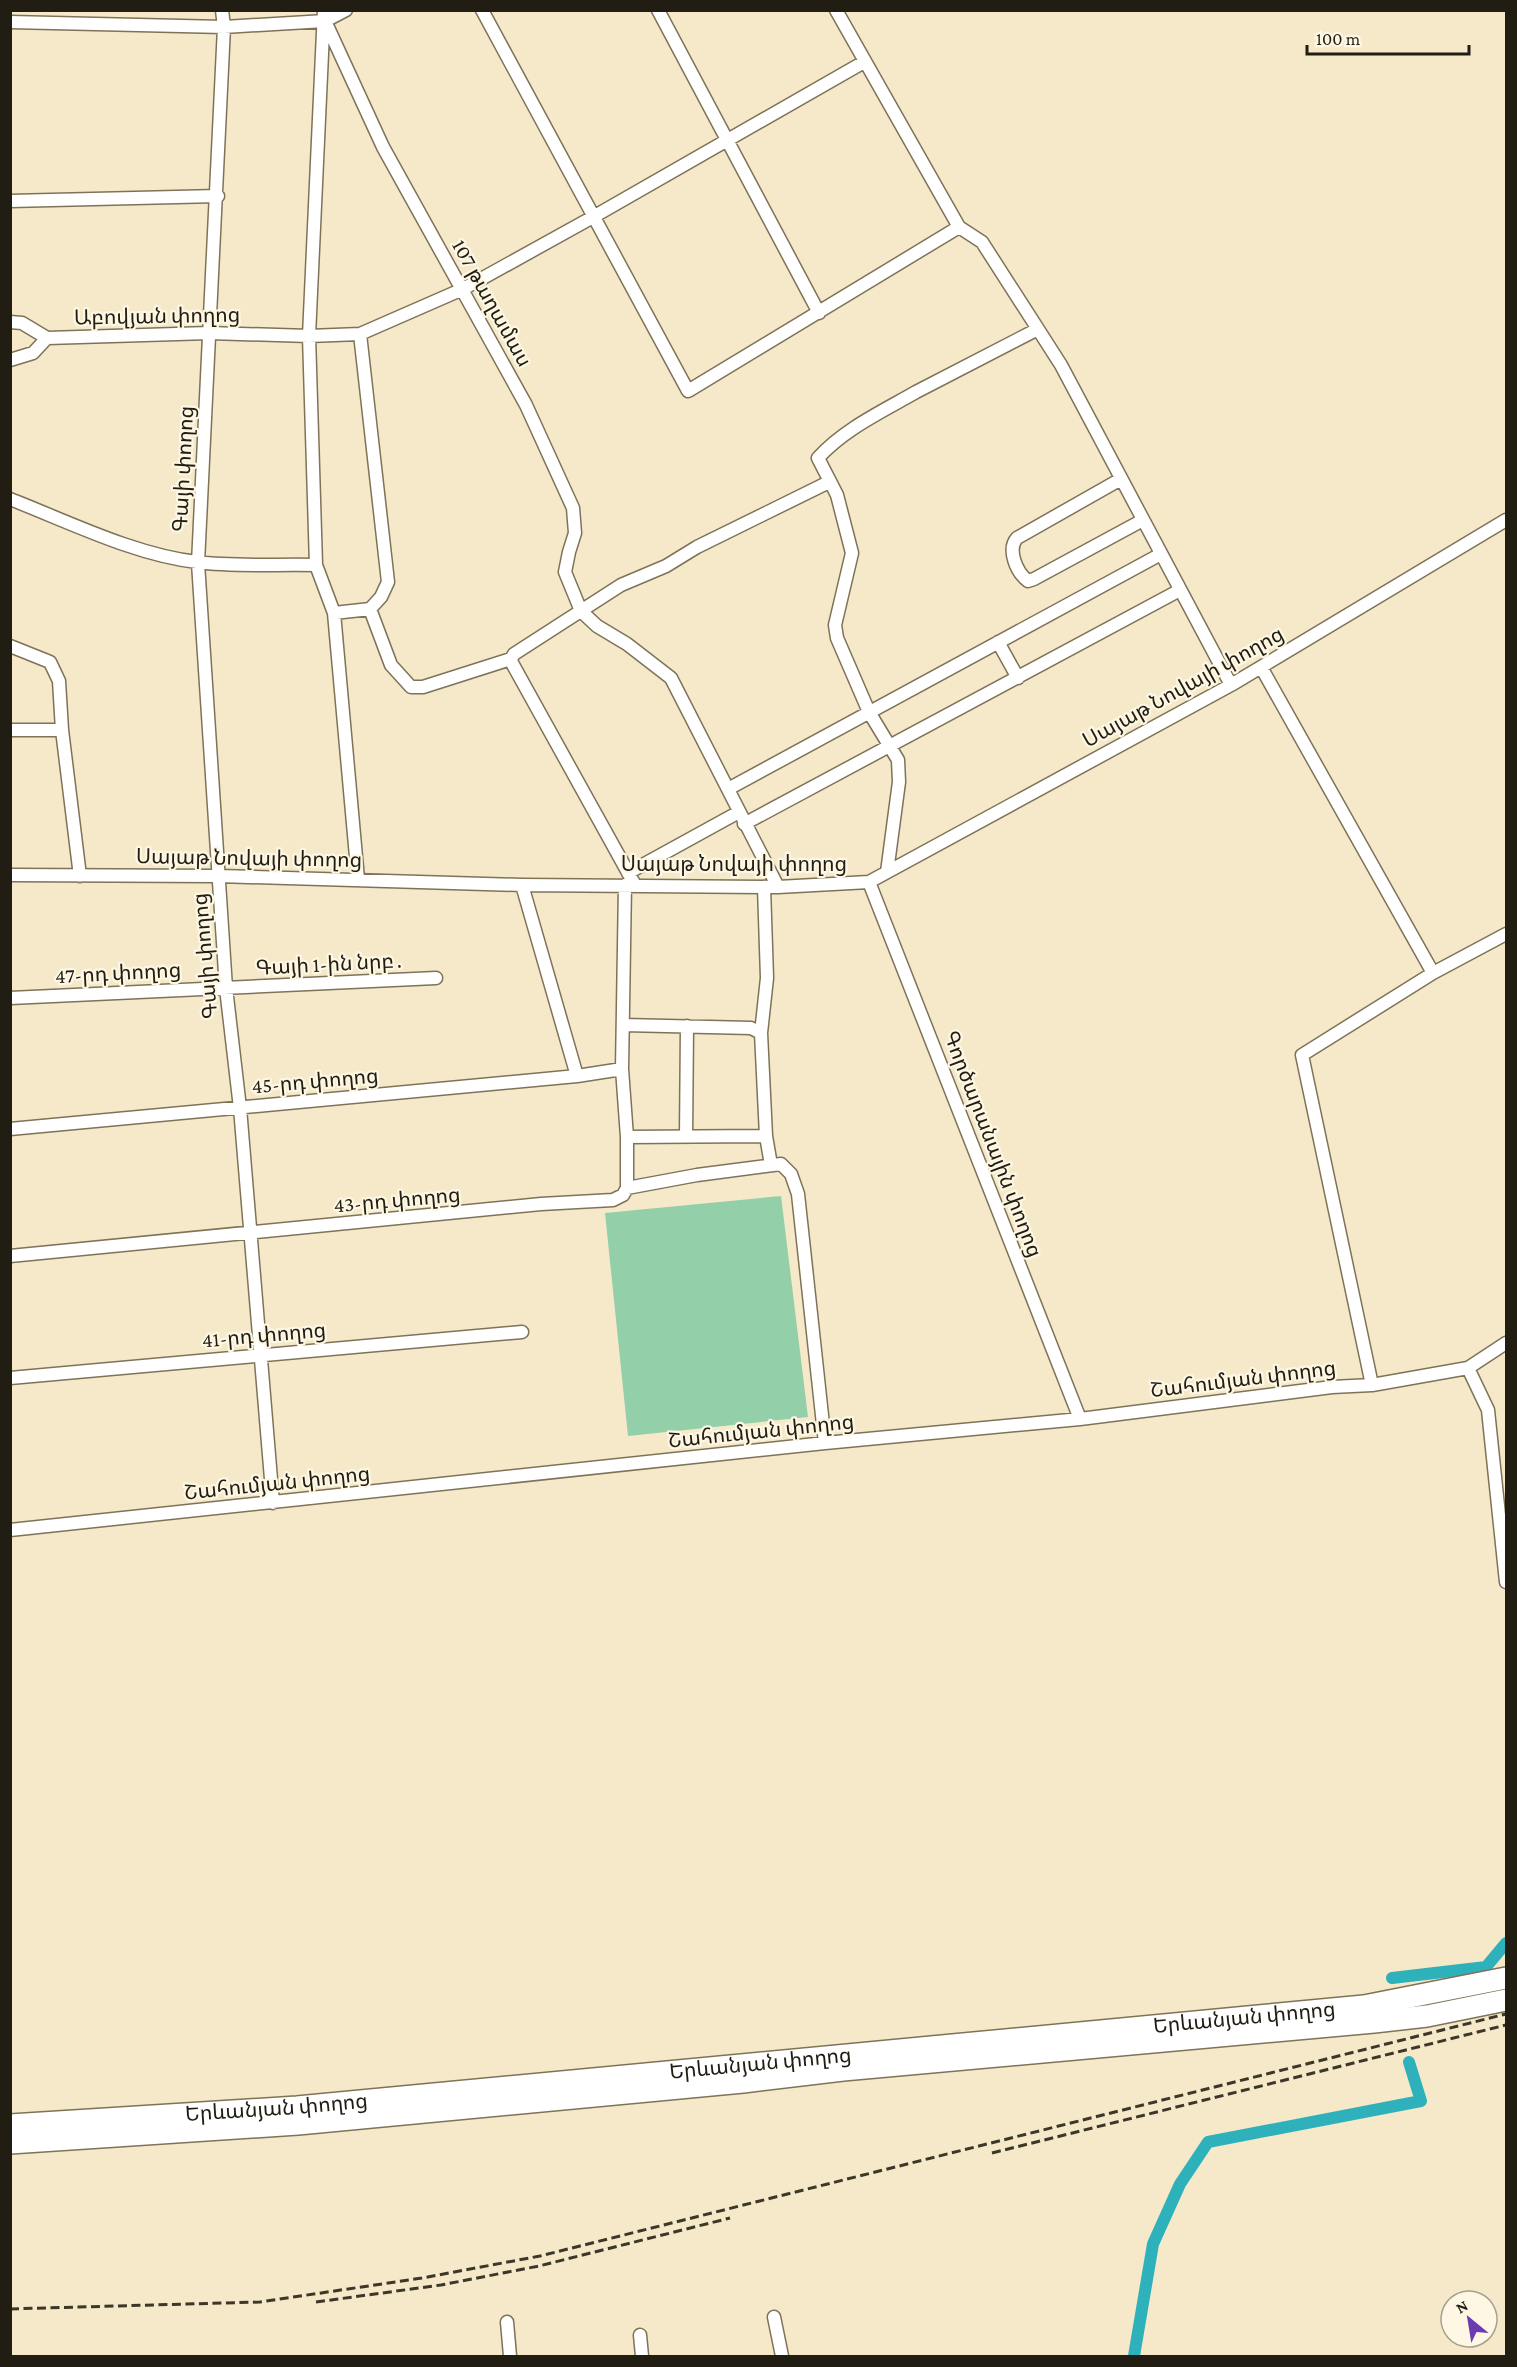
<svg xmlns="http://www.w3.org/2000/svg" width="1517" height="2367" font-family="'Crimson Pro','Noto Sans Armenian',serif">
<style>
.green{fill:#93cfa8}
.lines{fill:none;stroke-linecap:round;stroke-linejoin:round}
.canal{stroke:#2fb1bc;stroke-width:12}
.minor-casing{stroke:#7e7358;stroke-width:15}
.trunk-casing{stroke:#7e7358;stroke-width:24}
.minor{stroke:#fff;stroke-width:12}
.trunk{stroke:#fff;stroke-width:21}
.rail{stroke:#3c3729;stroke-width:3;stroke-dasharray:9 4.5;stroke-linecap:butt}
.labels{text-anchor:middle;stroke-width:4.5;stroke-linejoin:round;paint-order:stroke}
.street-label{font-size:21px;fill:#211d12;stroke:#fdf7e4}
</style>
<rect width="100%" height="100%" fill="#f5e9ca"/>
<path class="green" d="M 781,1196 L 808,1417 L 628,1436 L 605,1213 Z"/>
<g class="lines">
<path class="canal" d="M 1392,1978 L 1486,1967 L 1506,1943
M 1134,2356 L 1153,2244 L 1180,2184 L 1208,2142 L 1421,2101 L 1409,2062"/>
<g class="minor-casing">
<path id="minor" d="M 222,10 L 224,27 L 198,563 L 226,988 L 240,1108 L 273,1503
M 324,10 L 309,336 L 316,565 L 334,613 L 358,879
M 482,10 L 688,391 L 959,227
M 658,10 L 819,313
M 836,10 L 959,227 L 982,242 L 1061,365 L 1231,685
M 325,21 L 383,147 L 526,405 L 573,508 L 575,533 L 569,552 L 565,572 L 581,611 L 597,626 L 627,644 L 671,678 L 778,887
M 10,22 L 224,27 L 325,21 L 346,10
M 10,201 L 218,196
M 10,322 L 22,323 L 47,338 L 209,333 L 309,336 L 360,334 L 463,289 L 593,217 L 864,62
M 10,360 L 33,353 L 47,338
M 1121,479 L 1017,538 C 1007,549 1016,572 1028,581 L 1034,579 L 1143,520
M 10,499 C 69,522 135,555 197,562 C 235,567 277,564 316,565
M 370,609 L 391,665 L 411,687 L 423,687 L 511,659
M 334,613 L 370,609 L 381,597 L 388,582 L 360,334
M 998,642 L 1018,678
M 10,646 L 50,662 L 59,681 L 62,730 L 80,876
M 1261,667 L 1433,973
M 10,730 L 62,730
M 728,789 L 1161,554
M 744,824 L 1180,590
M 887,872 L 899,782 L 898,760 L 869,712 L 837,638 L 835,625 L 852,553 L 837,495 L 818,458 C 844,429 883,411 916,392 C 957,371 998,350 1038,329
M 628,873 L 739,812
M 10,875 L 218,876 L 522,885 L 778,887 L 869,882 L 1231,685 L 1506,520
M 869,882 L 1080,1419
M 522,885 L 577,1076
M 625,885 L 622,1069 L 627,1137 L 627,1188
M 635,885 L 512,663 L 511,659 L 514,654 L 621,585 L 666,566 L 697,547 L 829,482
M 10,998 L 436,978
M 624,1025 L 751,1028 L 761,1033 L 766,1136 L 771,1165
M 761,1033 L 767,978 L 764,887
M 10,1129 L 577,1076 L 622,1069
M 627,1137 L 766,1136
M 686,1137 L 687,1026
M 10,1256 L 541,1204 L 613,1200 L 623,1195 L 627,1188 L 697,1175 L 781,1164 L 791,1174 L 798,1194 L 825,1443
M 1468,1368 L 1488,1410 L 1506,1582
M 10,1378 L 522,1332
M 1372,1385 L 1302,1055 L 1433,973 L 1506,934
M 10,1530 L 825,1443 L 1080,1419 L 1332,1387 L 1372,1385 L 1468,1368 L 1506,1343
M 774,2317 L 782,2356
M 507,2322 L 510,2356
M 640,2335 L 642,2356"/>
</g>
<g class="trunk-casing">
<g id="trunk">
<path id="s1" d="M 10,2125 L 297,2107 L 1269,2015 L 1364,2006 L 1506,1978"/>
<path d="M 10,2143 L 298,2124 L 743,2082 L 843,2070 L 1374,2022 L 1427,2016 L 1506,2000"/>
</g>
</g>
<use href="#minor" class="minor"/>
<use href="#trunk" class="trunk"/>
<path class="rail" d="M 992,2153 L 1506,2025
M 316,2302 L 441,2285 L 539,2266 L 730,2218
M 10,2309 L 260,2302 L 422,2278 L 540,2256 L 1506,2014"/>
</g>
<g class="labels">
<g class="street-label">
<text transform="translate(492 303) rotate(61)" y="7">107 թաղամաս</text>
<text transform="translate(157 316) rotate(-1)" y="7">Աբովյան փողոց</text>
<text transform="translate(183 469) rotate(-87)" y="7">Գայի փողոց</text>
<text transform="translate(1183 687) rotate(-29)" y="7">Սայաթ Նովայի փողոց</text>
<text transform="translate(249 858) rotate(1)" y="7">Սայաթ Նովայի փողոց</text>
<text x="734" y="871">Սայաթ Նովայի փողոց</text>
<text transform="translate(205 956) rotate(-95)" y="7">Գայի փողոց</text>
<text transform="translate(330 964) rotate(-3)" y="7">Գայի 1-ին նրբ․</text>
<text transform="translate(118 973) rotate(-3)" y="7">47-րդ փողոց</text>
<text transform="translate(315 1081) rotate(-5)" y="7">45-րդ փողոց</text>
<text transform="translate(993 1144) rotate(69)" y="7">Գործարանային փողոց</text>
<text transform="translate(397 1200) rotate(-5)" y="7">43-րդ փողոց</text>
<text transform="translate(264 1335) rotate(-5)" y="7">41-րդ փողոց</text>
<text transform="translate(1243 1379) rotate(-7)" y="7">Շահումյան փողոց</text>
<text transform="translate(761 1431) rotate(-6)" y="7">Շահումյան փողոց</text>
<text transform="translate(277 1483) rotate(-6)" y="7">Շահումյան փողոց</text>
<text dy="7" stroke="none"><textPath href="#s1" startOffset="1239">Երևանյան փողոց</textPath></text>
<text dy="7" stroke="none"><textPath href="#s1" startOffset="753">Երևանյան փողոց</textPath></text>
<text dy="7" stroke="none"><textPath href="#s1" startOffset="267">Երևանյան փողոց</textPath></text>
</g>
</g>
<rect width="1517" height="2367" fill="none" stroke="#211d12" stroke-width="24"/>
<g transform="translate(1469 2319) rotate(330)"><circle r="28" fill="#fdf7e4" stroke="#a5a090" stroke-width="1.5"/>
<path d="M0-4.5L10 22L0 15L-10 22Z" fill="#6e3ab1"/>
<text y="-9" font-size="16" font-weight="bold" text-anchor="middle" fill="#211d12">N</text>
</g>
<path d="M1307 45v9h162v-9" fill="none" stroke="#211d12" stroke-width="3"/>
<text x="1316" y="45" font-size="18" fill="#211d12" stroke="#fdf7e4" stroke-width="4.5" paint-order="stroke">100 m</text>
</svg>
